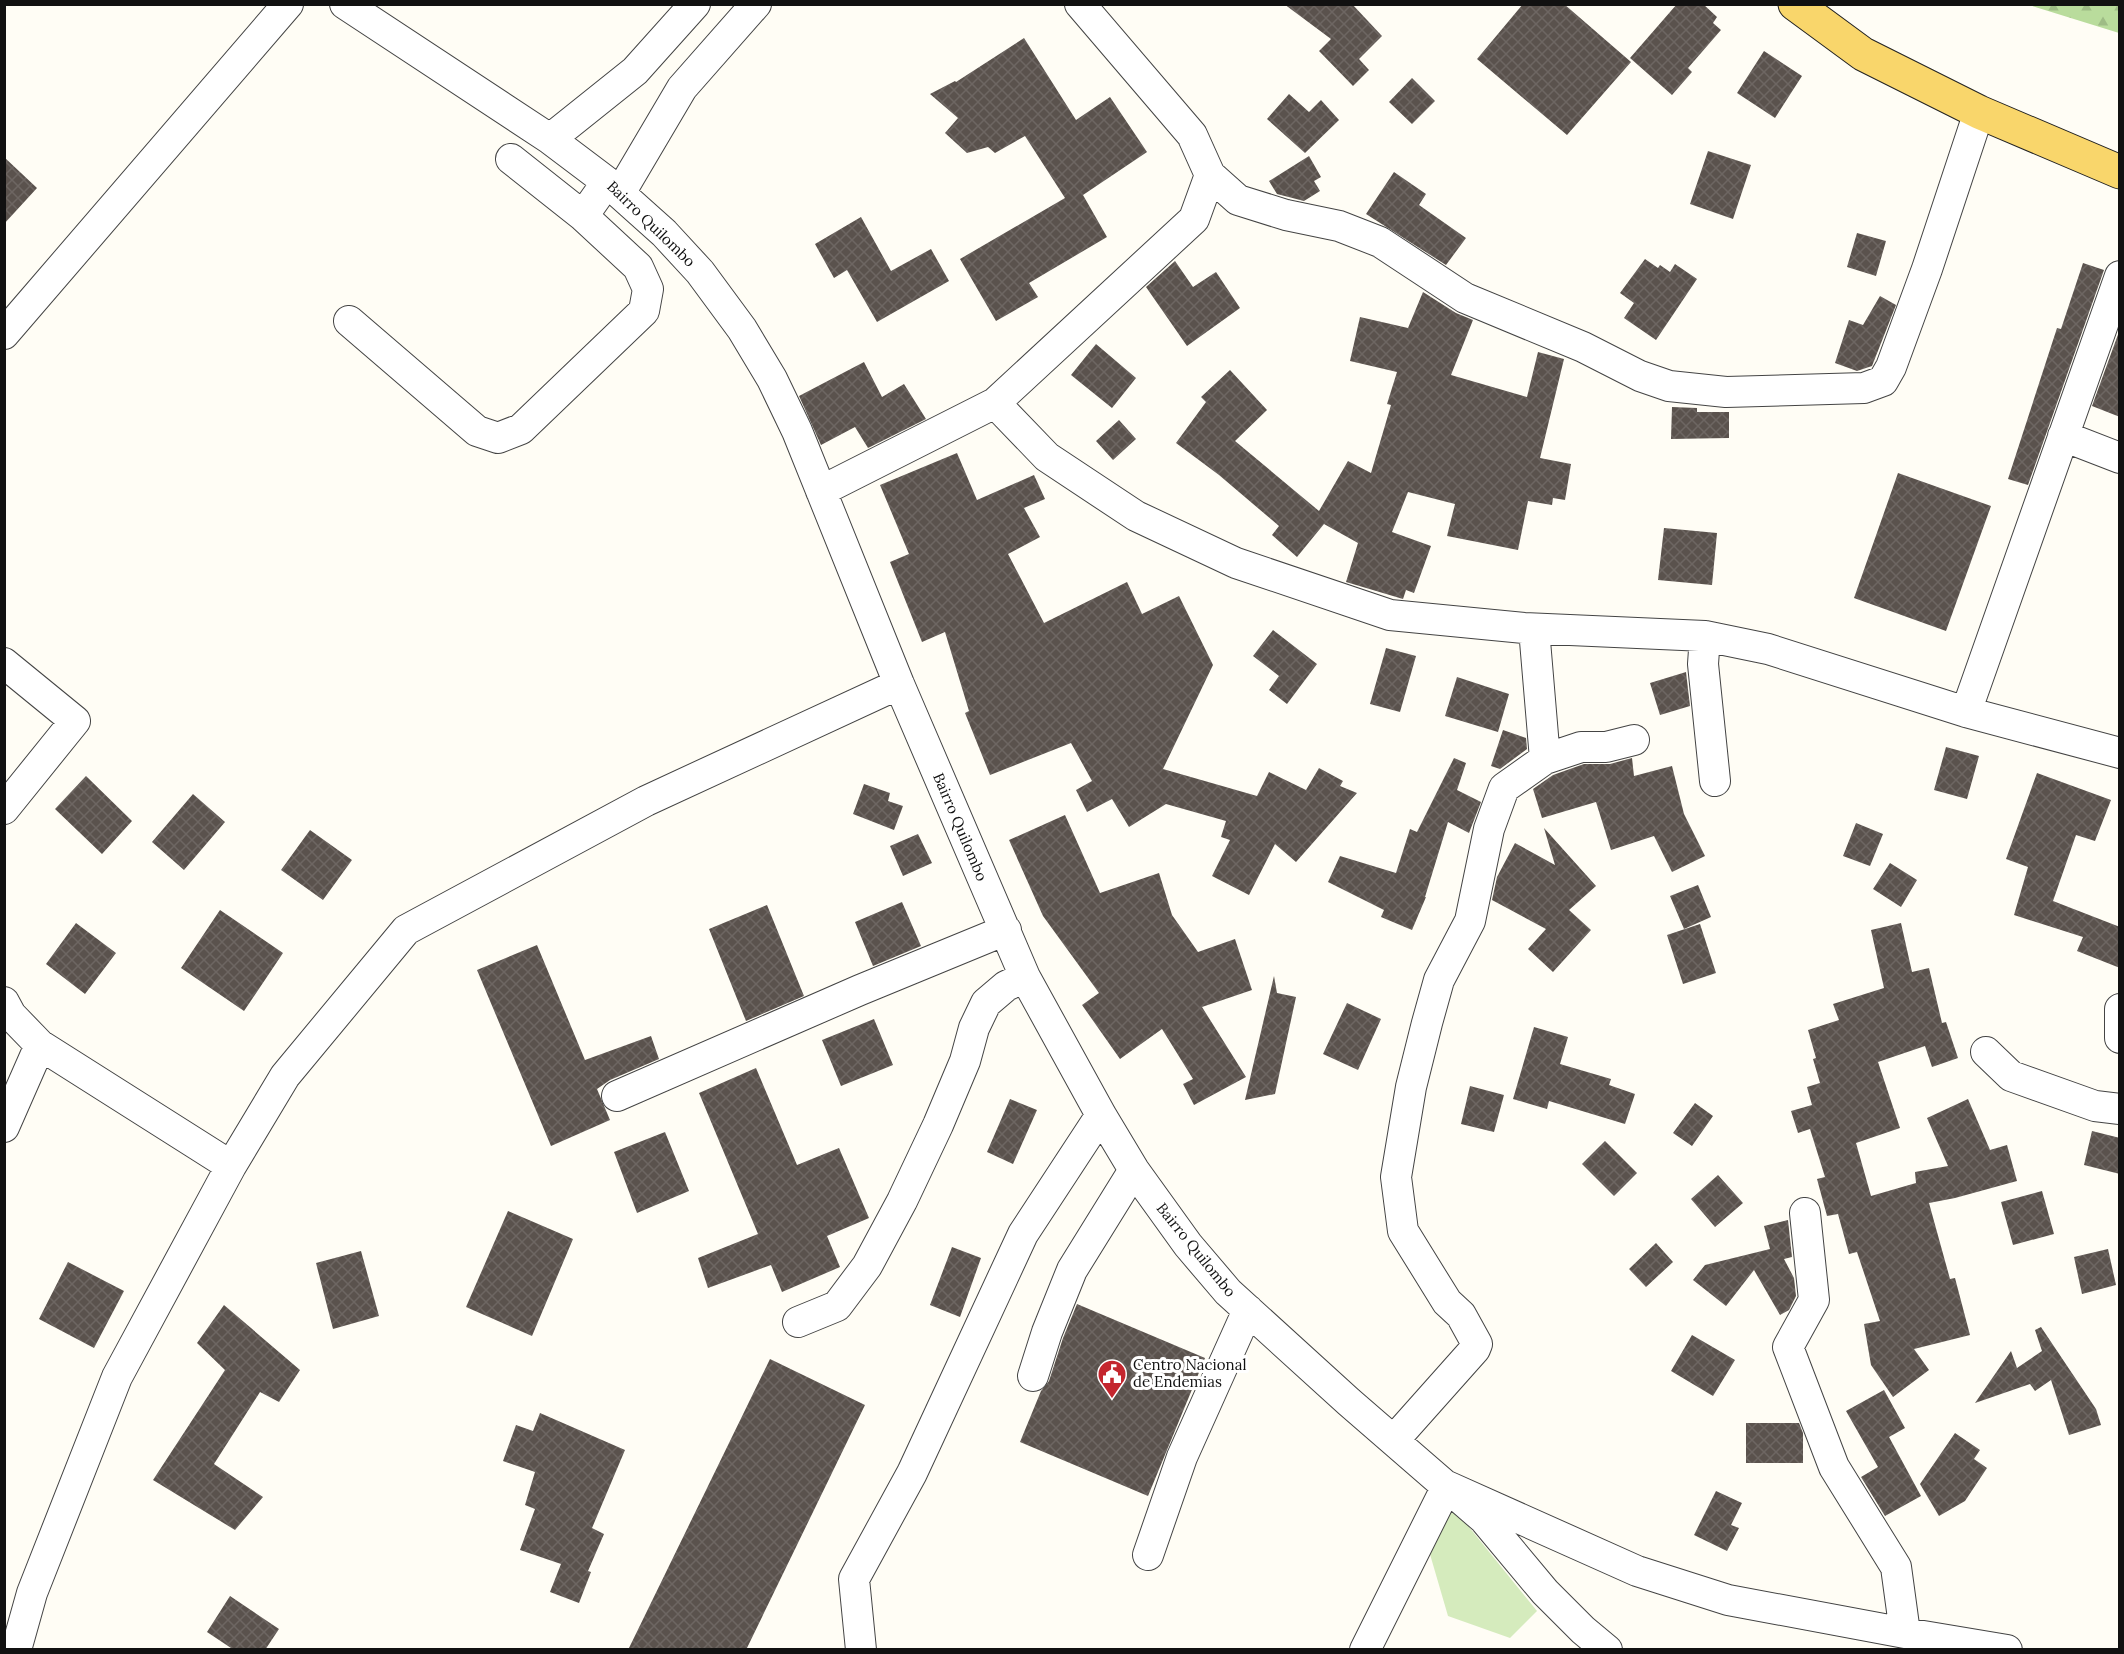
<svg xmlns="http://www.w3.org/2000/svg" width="2124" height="1654" font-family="Lora,serif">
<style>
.forest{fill:url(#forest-firs)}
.park{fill:#d5ebbd}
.building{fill:url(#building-cross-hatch)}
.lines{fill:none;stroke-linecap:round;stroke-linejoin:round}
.minor-casing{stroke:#444;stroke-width:32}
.major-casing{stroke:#222;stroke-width:35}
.minor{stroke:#fff;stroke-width:30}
.major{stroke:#f9d66b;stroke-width:33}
.labels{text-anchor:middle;stroke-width:6;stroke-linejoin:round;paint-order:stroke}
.street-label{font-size:15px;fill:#111;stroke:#fff}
.poi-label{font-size:15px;fill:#111;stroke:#fff;text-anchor:start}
</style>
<defs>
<pattern id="forest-firs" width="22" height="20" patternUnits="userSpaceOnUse" patternTransform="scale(1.5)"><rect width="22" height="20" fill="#b9dc9c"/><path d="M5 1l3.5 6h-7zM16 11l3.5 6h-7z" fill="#9ebc85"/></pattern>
<pattern id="building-cross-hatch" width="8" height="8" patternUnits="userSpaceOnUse" patternTransform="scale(1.5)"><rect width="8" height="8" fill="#5a524d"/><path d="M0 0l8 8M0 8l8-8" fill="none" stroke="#6d6662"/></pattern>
</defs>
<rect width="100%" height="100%" fill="#fffdf5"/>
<path class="forest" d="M 2026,5 L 2119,5 L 2119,33 L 2029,5 Z"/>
<path class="park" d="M 1452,1506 L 1537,1611 L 1510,1638 L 1448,1616 L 1427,1544 Z"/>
<path class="building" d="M 1284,4 L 1352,4 L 1382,36 L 1359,59 L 1369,70 L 1353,86 L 1319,51 L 1331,39 Z
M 1523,4 L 1564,4 L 1631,62 L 1567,135 L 1477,59 Z
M 1677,4 L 1703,4 L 1717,17 L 1713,23 L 1721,30 L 1688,68 L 1692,72 L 1672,95 L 1630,58 Z
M 1024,38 L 1076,120 L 1110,97 L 1147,152 L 1083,195 L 1107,237 L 1029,283 L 1038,297 L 996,321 L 960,259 L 1065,198 L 1025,136 L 995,153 L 988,147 L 967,153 L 945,133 L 958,118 L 930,94 L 955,81 L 956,82 Z
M 1764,51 L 1802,76 L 1775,118 L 1737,93 Z
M 1412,78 L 1435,101 L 1412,124 L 1389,102 Z
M 1289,94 L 1309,112 L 1321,100 L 1339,120 L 1305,153 L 1267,119 Z
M 1708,151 L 1751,165 L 1733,219 L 1690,204 Z
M 1309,156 L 1321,177 L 1314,181 L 1320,191 L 1304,201 L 1277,194 L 1269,181 Z
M 4,157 L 37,188 L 4,224 Z
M 1394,172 L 1426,194 L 1419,205 L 1466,238 L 1446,265 L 1366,214 Z
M 861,217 L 891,271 L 931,249 L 949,281 L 877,322 L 847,270 L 834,278 L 815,244 Z
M 1857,233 L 1886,241 L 1876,276 L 1847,267 Z
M 1645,259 L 1658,268 L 1660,265 L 1670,272 L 1675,264 L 1697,279 L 1656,340 L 1624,318 L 1634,303 L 1620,293 Z
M 1175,261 L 1193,287 L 1216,272 L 1240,308 L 1187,346 L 1146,287 Z
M 2083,263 L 2104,270 L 2028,485 L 2008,479 L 2057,328 L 2061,329 Z
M 1423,292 L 1456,313 L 1473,320 L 1451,375 L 1527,397 L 1538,352 L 1564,359 L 1540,458 L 1571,464 L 1565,500 L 1553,498 L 1552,505 L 1528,501 L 1518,550 L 1447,536 L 1455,504 L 1408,492 L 1392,532 L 1431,546 L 1414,593 L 1406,590 L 1403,599 L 1346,582 L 1358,543 L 1324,524 L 1297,557 L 1272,535 L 1279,526 L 1219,475 L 1176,443 L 1206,402 L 1201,397 L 1230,370 L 1267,410 L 1235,441 L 1319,511 L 1348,461 L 1371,473 L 1391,405 L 1387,404 L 1397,372 L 1350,361 L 1360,317 L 1408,328 Z
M 1880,296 L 1896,305 L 1872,366 L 1857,371 L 1835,363 L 1849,320 L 1863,325 Z
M 2120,329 L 2120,417 L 2092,406 Z
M 1096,344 L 1136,378 L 1112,408 L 1071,375 Z
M 864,362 L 882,397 L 904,384 L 926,419 L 868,448 L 855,427 L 821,445 L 799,396 Z
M 1672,407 L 1697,408 L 1697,412 L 1729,412 L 1729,438 L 1671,439 Z
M 1119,420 L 1136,439 L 1113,460 L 1096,441 Z
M 957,453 L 977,500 L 1034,475 L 1045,499 L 1024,508 L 1040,537 L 1008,554 L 1044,623 L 1127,582 L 1142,614 L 1179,596 L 1213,665 L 1163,769 L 1257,796 L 1269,772 L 1306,790 L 1319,768 L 1343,781 L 1340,786 L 1357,793 L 1296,862 L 1275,844 L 1249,895 L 1212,876 L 1230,840 L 1221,837 L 1226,821 L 1166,804 L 1129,827 L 1112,799 L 1087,812 L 1076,790 L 1092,781 L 1071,743 L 990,775 L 965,713 L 969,711 L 945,632 L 922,642 L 890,562 L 909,554 L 880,485 Z
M 1898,473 L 1991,506 L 1946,631 L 1854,598 Z
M 1664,528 L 1717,533 L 1712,585 L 1658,580 Z
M 1273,630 L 1317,664 L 1287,704 L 1269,690 L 1279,676 L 1253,656 Z
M 1386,648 L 1416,656 L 1400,712 L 1370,704 Z
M 1686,672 L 1690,706 L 1660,715 L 1650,683 Z
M 1457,677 L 1509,694 L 1498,732 L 1445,716 Z
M 1503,730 L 1526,738 L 1527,749 L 1500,769 L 1491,766 Z
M 1946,747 L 1979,756 L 1967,799 L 1934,790 Z
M 1454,758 L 1466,763 L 1457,790 L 1481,802 L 1469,833 L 1448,822 L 1425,897 L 1426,897 L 1412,930 L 1381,917 L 1384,910 L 1328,882 L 1340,856 L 1396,873 L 1410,829 L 1417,832 Z
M 1632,758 L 1634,776 L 1672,766 L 1684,814 L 1705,856 L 1672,872 L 1654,836 L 1611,850 L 1596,802 L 1542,818 L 1533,789 L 1553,775 L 1584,764 L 1610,764 Z
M 2037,773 L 2111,800 L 2095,841 L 2076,835 L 2053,901 L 2120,927 L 2120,968 L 2077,951 L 2083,937 L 2014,915 L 2028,867 L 2006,859 Z
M 86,776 L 132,821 L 102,854 L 55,809 Z
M 864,784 L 890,793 L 888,801 L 903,806 L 894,830 L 853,814 Z
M 193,794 L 225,822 L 184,870 L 152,842 Z
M 1065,815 L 1100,893 L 1159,873 L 1172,915 L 1198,952 L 1235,939 L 1252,990 L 1202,1007 L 1246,1077 L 1194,1105 L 1183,1084 L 1193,1079 L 1162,1029 L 1120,1059 L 1082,1005 L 1099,993 L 1043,916 L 1009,840 Z
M 1856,823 L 1883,834 L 1870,866 L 1843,856 Z
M 1544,828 L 1596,886 L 1569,910 L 1591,930 L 1553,972 L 1528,949 L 1546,929 L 1492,900 L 1497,877 L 1515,843 L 1555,865 Z
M 310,830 L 352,860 L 323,900 L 281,870 Z
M 918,834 L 932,863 L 903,876 L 890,846 Z
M 1890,863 L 1917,880 L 1901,907 L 1873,889 Z
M 1698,885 L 1711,917 L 1684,929 L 1670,896 Z
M 902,902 L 921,946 L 873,966 L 855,922 Z
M 767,905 L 804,996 L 746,1021 L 709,929 Z
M 220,910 L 283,953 L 244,1011 L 181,968 Z
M 76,923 L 116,953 L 85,994 L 46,964 Z
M 1901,923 L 1912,972 L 1929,968 L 1942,1023 L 1946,1022 L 1958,1058 L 1932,1067 L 1925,1046 L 1878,1062 L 1900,1128 L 1856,1143 L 1871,1196 L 1916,1183 L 1915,1172 L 1948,1166 L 1927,1118 L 1968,1099 L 1990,1150 L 2007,1145 L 2017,1181 L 1955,1198 L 1929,1203 L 1950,1279 L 1955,1278 L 1970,1335 L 1914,1349 L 1929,1370 L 1893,1397 L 1871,1365 L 1864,1324 L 1880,1321 L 1857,1252 L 1849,1254 L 1838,1214 L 1827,1216 L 1817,1179 L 1825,1177 L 1810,1129 L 1798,1133 L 1791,1111 L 1812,1105 L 1807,1087 L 1820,1083 L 1813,1059 L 1816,1058 L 1808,1030 L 1839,1020 L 1833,1004 L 1884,988 L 1871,930 Z
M 1700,924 L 1716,973 L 1683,984 L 1667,935 Z
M 537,945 L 585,1060 L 651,1036 L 659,1059 L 610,1080 L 597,1089 L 610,1120 L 551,1146 L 477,970 Z
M 1274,976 L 1277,993 L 1296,997 L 1275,1094 L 1245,1100 Z
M 1347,1003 L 1381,1019 L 1358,1070 L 1323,1054 Z
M 874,1019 L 893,1065 L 841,1086 L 822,1040 Z
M 1534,1027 L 1568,1037 L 1560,1064 L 1611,1079 L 1609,1085 L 1635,1094 L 1625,1124 L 1549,1101 L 1547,1109 L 1513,1099 Z
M 756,1068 L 797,1165 L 839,1148 L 869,1218 L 827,1236 L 840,1267 L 782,1292 L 771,1265 L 708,1288 L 698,1258 L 758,1234 L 699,1093 Z
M 1470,1086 L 1504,1095 L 1494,1132 L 1461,1124 Z
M 1010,1099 L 1037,1110 L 1013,1164 L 987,1152 Z
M 1695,1103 L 1713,1116 L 1692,1146 L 1673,1133 Z
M 2092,1131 L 2120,1138 L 2120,1174 L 2084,1165 Z
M 665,1132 L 689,1191 L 637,1213 L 614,1152 Z
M 1605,1141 L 1637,1173 L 1614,1196 L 1582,1164 Z
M 1718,1175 L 1743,1203 L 1715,1227 L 1691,1199 Z
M 2042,1191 L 2054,1234 L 2013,1245 L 2001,1202 Z
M 508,1211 L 573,1239 L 532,1336 L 466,1307 Z
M 1788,1220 L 1792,1257 L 1784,1259 L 1794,1278 L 1796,1296 L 1789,1310 L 1780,1315 L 1754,1270 L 1726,1306 L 1693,1280 L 1705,1265 L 1770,1249 L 1764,1226 Z
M 1656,1243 L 1673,1262 L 1646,1287 L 1629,1269 Z
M 952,1247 L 981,1258 L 960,1317 L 930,1305 Z
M 2108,1249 L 2116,1285 L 2082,1294 L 2074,1257 Z
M 361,1251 L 379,1316 L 333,1329 L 316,1263 Z
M 68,1262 L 124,1291 L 94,1348 L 39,1319 Z
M 1077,1304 L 1205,1358 L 1148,1496 L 1020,1442 L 1041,1391 L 1049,1381 L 1063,1338 Z
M 224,1305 L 300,1370 L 279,1402 L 260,1392 L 214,1464 L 263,1497 L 235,1530 L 153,1480 L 225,1370 L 197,1343 Z
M 2041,1327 L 2096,1409 L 2101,1425 L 2069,1435 L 2051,1380 L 2035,1391 L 2030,1384 L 1975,1403 L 2011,1351 L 2017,1368 L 2042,1351 L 2035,1330 Z
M 1692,1335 L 1735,1360 L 1713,1396 L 1671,1371 Z
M 770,1359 L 865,1405 L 746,1650 L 628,1650 Z
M 1884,1390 L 1905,1428 L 1889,1437 L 1921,1496 L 1885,1516 L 1861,1477 L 1878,1467 L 1846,1411 Z
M 540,1413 L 625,1450 L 592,1528 L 604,1534 L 588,1571 L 591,1572 L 579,1603 L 550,1592 L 561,1564 L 520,1550 L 535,1509 L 525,1505 L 535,1472 L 503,1461 L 516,1425 L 533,1431 Z
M 1746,1423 L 1799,1423 L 1803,1433 L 1803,1463 L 1746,1463 Z
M 1955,1433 L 1980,1450 L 1974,1459 L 1987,1468 L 1965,1501 L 1939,1516 L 1920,1484 Z
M 1716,1491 L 1742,1503 L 1731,1525 L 1739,1528 L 1727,1551 L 1694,1535 Z
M 230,1596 L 279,1629 L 265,1650 L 234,1650 L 207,1632 Z"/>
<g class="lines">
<g class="minor-casing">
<path id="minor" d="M 345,4 L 550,139 L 607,182 L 664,233 L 700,272 L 742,329 L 772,379 L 797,431 L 899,684 L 1025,977 L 1101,1115 L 1134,1170 L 1188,1245 L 1228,1292 L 1349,1402 L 1484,1519 L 1545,1592 L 1583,1630 L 1607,1650
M 550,139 L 635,71 L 695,4
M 511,159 L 583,216
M 1210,175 L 1238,200 L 1286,215 L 1339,226 L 1380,242 L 1465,298 L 1583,347 L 1640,376 L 1669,386 L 1726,392 L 1864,388 L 1883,381 L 1891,367 L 1927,269 L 1979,112
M 620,193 L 682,88 L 756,4
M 349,321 L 477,431 L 498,438 L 521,429 L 644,311 L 648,289 L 638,267 L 583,216 L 607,182
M 4,334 L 288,4
M 995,403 L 1047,457 L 1136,516 L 1236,563 L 1390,615 L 1524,628 L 1705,636 L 1768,649 L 1966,712 L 2120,753
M 2063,436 L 2120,458
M 821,491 L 995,403 L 1194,219 L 1210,175 L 1192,135 L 1080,4
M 1534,629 L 1545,759
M 1705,636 L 1703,664 L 1715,781
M 4,663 L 75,721 L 4,809
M 1966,712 L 2120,276
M 4,1002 L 11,1015 L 40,1045 L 231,1166
M 2120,1009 L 2120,1038
M 1986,1052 L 2011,1076 L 2095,1106 L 2120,1109
M 617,1096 L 860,990 L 1006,930
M 4,1127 L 40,1045
M 1805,1213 L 1814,1300 L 1788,1347 L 1834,1467 L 1896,1567 L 1905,1633
M 798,1322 L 837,1306 L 867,1266 L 902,1201 L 938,1125 L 965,1061 L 974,1028 L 986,1003 L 1006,986 L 1025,977
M 1033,1376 L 1047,1332 L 1072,1270 L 1134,1170
M 1394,1440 L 1475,1349 L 1477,1344 L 1461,1315 L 1447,1302 L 1403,1231 L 1396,1177 L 1411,1087 L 1427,1023 L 1439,980 L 1470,921 L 1489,829 L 1504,788 L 1545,759 L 1581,747 L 1606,747 L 1634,740
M 1148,1555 L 1182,1457 L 1248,1310
M 16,1650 L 32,1593 L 117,1377 L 231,1166 L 285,1076 L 406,930 L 646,801 L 899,684
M 861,1650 L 854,1579 L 912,1473 L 1023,1234 L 1101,1115
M 1365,1650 L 1447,1486 L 1637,1571 L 1728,1600 L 1905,1633 L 2007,1650"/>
</g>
<g class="major-casing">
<path id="major" d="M 1795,4 L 1863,54 L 1979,112 L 2120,172"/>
</g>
<use href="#minor" class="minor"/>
<use href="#major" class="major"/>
</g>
<defs>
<g id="civic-pin" transform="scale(1.5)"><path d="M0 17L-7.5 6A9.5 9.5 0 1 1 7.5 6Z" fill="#c4262e" stroke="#fff"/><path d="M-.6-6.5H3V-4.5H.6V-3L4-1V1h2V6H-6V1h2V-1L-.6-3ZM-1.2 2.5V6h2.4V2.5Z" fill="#fff"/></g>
</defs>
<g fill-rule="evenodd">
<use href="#civic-pin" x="1112" y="1374"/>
</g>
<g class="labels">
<g class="street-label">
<text transform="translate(651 224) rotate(44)" y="5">Bairro Quilombo</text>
<text transform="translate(960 827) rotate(67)" y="5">Bairro Quilombo</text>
<text transform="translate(1196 1250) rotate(51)" y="5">Bairro Quilombo</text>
</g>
<g class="poi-label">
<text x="1133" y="1370">Centro Nacional<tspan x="1133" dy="17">de Endemias</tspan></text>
</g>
</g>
<rect width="2124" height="1654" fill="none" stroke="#111111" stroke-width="12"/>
</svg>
